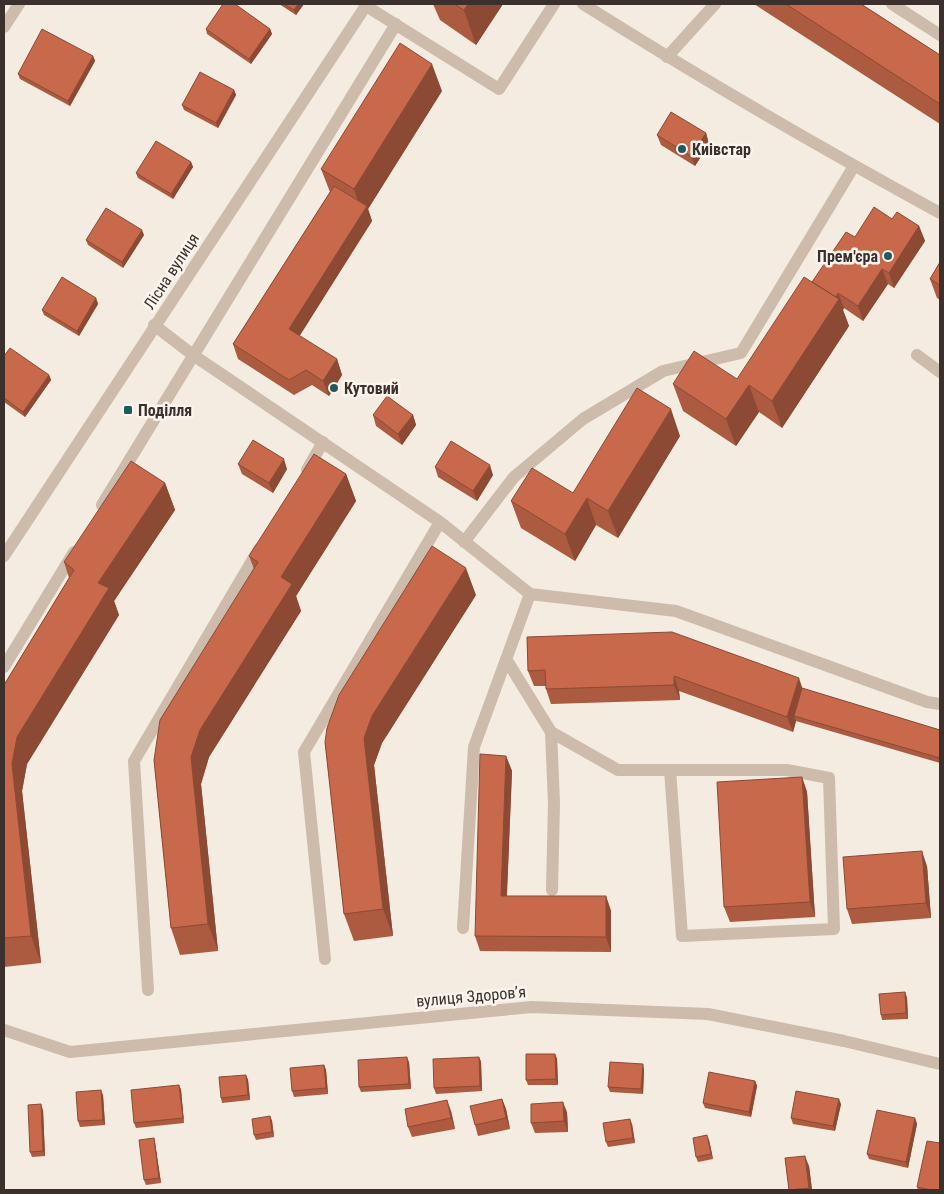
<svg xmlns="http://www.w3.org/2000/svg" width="944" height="1194" font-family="'Roboto Condensed',sans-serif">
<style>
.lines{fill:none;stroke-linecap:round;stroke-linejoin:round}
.lane{stroke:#cdbbac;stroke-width:12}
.street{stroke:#cdbbac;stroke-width:12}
.wall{fill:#ac5a40}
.shaded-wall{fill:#8c4a34}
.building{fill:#c8694b;stroke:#8c4a34}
.poi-dot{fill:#1f5a5e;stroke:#fbf5ee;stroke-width:2}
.labels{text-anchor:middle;stroke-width:5;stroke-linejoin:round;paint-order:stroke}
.poi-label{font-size:16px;font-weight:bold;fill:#3b302b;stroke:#fbf5ee;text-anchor:start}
.street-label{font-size:16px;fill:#3b302b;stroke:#fbf5ee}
</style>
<rect width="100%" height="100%" fill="#f4ebe1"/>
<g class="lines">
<path class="lane" d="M 583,4 C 700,78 819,147 940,213
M 892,4 L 940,35
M 366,6 L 499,89 L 554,4
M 667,57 L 715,4
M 154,325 L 193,355 L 440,522 L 530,594 L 676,611 L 927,702 L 940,704
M 917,355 L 940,372
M 307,470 L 323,442
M 102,505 L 396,24
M 464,542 L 514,477 L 583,419 L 663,371 L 741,353 L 854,166
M 506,659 L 551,732 L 554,803 L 552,890
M 4,667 L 74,552
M 551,732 L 618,770 L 787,770 L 829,778 L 834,929 L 682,936 L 670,770
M 463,928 L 474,747 L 530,594
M 325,959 L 304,752 L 440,522
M 148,990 L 134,761 L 259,549"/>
<path class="street" d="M 4,27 L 19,4
M 4,556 L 367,4
M 4,1030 L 70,1052 L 532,1007 L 708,1014 L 844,1041 L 940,1064"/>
</g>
<path class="wall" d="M 279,4 L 304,4 L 296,15 Z
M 433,4 L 503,4 L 476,45 L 440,20 Z
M 754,4 L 861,4 L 940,55 L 940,124 Z
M 206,29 L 270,29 L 272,34 L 251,64 L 207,34 Z
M 93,56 L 95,61 L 70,106 L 20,79 L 18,74 Z
M 234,90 L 236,95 L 218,128 L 184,110 L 182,105 Z
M 442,91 L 368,209 L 372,221 L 299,336 L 337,359 L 342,375 L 329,396 L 312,385 L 294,395 L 238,359 L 233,344 L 330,192 L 321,169 Z
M 706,133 L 709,144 L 695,166 L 661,145 L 657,135 Z
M 191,162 L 193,167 L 173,199 L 138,178 L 136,173 Z
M 892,219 L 919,226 L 925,241 L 894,288 L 888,284 L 863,321 L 844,308 L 843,310 L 849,326 L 782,428 L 759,412 L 736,446 L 683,411 L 673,384 L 737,379 L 813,282 L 855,237 Z
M 144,235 L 123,268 L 88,245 L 86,240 Z
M 940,262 L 940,300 L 937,298 L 930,279 Z
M 96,298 L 98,304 L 79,336 L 44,315 L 42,310 Z
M 4,356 L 49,375 L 51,380 L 25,417 L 4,402 Z
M 373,415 L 413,415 L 416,425 L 402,445 L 376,426 Z
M 680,436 L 618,538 L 596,525 L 575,561 L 521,528 L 511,501 L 573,493 Z
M 238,464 L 287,469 L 273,493 L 242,474 Z
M 435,467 L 493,475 L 477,501 L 438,477 Z
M 346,474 L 356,501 L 296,596 L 301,611 L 209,757 L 201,784 L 218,951 L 180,955 L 171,928 L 154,760 L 254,569 L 249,556 Z
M 165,483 L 175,510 L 114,601 L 119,615 L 27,764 L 22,791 L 41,963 L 4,967 L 4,685 L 69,578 L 64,562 Z
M 476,595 L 382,743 L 374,765 L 393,936 L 354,941 L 344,914 L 325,742 Z
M 527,637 L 802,688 L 940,730 L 940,763 L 796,721 L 793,732 L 679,691 L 680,700 L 551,704 L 546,689 L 546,686 L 534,686 L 528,671 Z
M 506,756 L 512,771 L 507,896 L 606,896 L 611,911 L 611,952 L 480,951 L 475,936 Z
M 802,777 L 807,792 L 815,917 L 730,922 L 724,907 Z
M 927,866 L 931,918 L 852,924 L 847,909 Z
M 905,992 L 907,998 L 908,1019 L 882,1020 L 881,1015 Z
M 555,1054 L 557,1059 L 558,1085 L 528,1085 L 526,1080 Z
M 479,1057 L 481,1062 L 482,1091 L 436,1094 L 434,1088 Z
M 409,1062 L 411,1089 L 361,1092 L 359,1087 Z
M 324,1065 L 326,1070 L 328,1094 L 294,1097 L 292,1091 Z
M 644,1069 L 643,1094 L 610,1092 L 608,1087 Z
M 246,1075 L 248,1080 L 250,1100 L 222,1103 L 221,1098 Z
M 755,1081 L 757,1086 L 751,1117 L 705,1108 L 703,1103 Z
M 179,1085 L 181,1090 L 184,1123 L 136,1128 L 134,1123 Z
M 103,1095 L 105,1125 L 80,1127 L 78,1121 Z
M 502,1099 L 506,1109 L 510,1129 L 478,1136 L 475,1125 Z
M 841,1104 L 835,1131 L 793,1124 L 791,1118 Z
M 43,1110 L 45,1156 L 32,1157 L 30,1152 Z
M 451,1111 L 455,1129 L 412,1137 L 408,1127 Z
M 567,1112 L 568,1132 L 535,1133 L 531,1123 Z
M 270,1116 L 272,1121 L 274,1137 L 256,1140 L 254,1135 Z
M 915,1118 L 917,1124 L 908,1168 L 869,1159 L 867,1154 Z
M 632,1124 L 635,1143 L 608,1147 L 606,1142 Z
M 154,1138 L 155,1143 L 161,1183 L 146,1185 L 144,1180 Z
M 709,1140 L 713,1159 L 698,1162 L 696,1157 Z
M 785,1158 L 809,1166 L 812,1190 L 789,1190 Z
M 917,1187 L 940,1190 L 918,1190 Z"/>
<path class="shaded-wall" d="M 298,4 L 304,4 L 296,15 L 294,10 Z
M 468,4 L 503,4 L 476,45 L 464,10 Z
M 270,29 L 272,34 L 251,64 L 249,59 Z
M 93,56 L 95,61 L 70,106 L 68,101 Z
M 432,64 L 442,91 L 368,209 L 372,221 L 294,345 L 289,329 L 362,213 L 354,189 Z
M 234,90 L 236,95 L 218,128 L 216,123 Z
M 706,133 L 709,144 L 695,166 L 691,156 Z
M 191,162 L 193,167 L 173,199 L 171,194 Z
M 919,226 L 925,241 L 894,288 L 889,273 Z
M 142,230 L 144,235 L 123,268 L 122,262 Z
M 882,269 L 888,284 L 863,321 L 858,306 Z
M 838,293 L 844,308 L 843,310 L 849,326 L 782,428 L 772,401 Z
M 96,298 L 98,304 L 79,336 L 77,331 Z
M 337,359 L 342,375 L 329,396 L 323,381 Z
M 49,375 L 51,380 L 25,417 L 23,412 Z
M 749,385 L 759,412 L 736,446 L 726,419 Z
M 671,409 L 680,436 L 618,538 L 608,511 Z
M 413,415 L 416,425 L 402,445 L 398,434 Z
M 284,459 L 287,469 L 273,493 L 269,483 Z
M 490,465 L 493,475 L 477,501 L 473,491 Z
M 346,474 L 356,501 L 296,596 L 301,611 L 209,757 L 201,784 L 218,951 L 208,924 L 191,757 L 200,730 L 281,577 Z
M 165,483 L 175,510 L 114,601 L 119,615 L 27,764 L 22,791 L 41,963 L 31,936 L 12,764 L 17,737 L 98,583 Z
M 587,498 L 596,525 L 575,561 L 565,534 Z
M 466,568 L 476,595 L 382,743 L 374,765 L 393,936 L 383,909 L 364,738 L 372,716 Z
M 674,676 L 679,691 L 680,700 L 674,685 Z
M 799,678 L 804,693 L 794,716 L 796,721 L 793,732 L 787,717 Z
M 506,756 L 512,771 L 506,911 L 501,896 Z
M 802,777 L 807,792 L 815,917 L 810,902 Z
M 922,851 L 927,866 L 931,918 L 926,903 Z
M 606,896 L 611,911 L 611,952 L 606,937 Z
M 905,992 L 907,998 L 908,1019 L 906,1013 Z
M 555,1054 L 557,1059 L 558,1085 L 556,1079 Z
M 407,1057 L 409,1062 L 411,1089 L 409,1084 Z
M 479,1057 L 481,1062 L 482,1091 L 480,1086 Z
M 643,1064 L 644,1069 L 643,1094 L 641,1089 Z
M 324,1065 L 326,1070 L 328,1094 L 326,1088 Z
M 246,1075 L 248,1080 L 250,1100 L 248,1095 Z
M 755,1081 L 757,1086 L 751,1117 L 749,1112 Z
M 179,1085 L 181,1090 L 184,1123 L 183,1118 Z
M 101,1090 L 103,1095 L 105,1125 L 103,1120 Z
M 502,1099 L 506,1109 L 510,1129 L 506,1118 Z
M 839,1099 L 841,1104 L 835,1131 L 833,1126 Z
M 447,1100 L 451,1111 L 455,1129 L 451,1118 Z
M 563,1102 L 567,1112 L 568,1132 L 564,1121 Z
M 41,1104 L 43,1110 L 45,1156 L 43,1151 Z
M 270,1116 L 272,1121 L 274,1137 L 272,1132 Z
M 915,1118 L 917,1124 L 908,1168 L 906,1162 Z
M 630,1119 L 632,1124 L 635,1143 L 633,1138 Z
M 707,1135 L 709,1140 L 713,1159 L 711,1154 Z
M 154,1138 L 155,1143 L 161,1183 L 159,1178 Z
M 805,1156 L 809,1166 L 812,1190 L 810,1190 L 809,1188 Z"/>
<path class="building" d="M 223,4 L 235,4 L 270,29 L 249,59 L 206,29 Z
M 284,4 L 298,4 L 294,10 Z
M 454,4 L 468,4 L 464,10 Z
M 786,4 L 861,4 L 940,55 L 940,104 Z
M 42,29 L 93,56 L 68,101 L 18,74 Z
M 400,43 L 432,64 L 354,189 L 321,169 Z
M 200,72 L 234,90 L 216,123 L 182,105 Z
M 671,112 L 706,133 L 691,156 L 657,135 Z
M 156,141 L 191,162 L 171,194 L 136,173 Z
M 334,186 L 367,206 L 289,329 L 337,359 L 323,381 L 306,370 L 289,380 L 233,344 Z
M 874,207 L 892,219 L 897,212 L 919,226 L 889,273 L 882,269 L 858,306 L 838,293 L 836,297 L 812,282 L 846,232 L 855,237 Z
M 106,208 L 142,230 L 122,262 L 86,240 Z
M 940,262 L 940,285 L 930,279 Z
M 62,277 L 96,298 L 77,331 L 42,310 Z
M 804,277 L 839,299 L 772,401 L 749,385 L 726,419 L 673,384 L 694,351 L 737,379 Z
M 10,348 L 49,375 L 23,412 L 4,398 L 4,356 Z
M 637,388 L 671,409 L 608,511 L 587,498 L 565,534 L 511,501 L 532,468 L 573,493 Z
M 387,396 L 413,415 L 398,434 L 373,415 Z
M 253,440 L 284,459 L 269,483 L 238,464 Z
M 451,441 L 490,465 L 473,491 L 435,467 Z
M 314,454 L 346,474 L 281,577 L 292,584 L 200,730 L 191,757 L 208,924 L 171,928 L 154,760 L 160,720 L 258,562 L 249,556 Z
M 131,461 L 165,483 L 98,583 L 109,588 L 17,737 L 12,764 L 31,936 L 4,938 L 4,685 L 74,570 L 64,562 Z
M 432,546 L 466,568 L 372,716 L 364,738 L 383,909 L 344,914 L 325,742 L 327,728 L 339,695 Z
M 672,632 L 799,678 L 787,717 L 674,676 L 674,685 L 546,689 L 545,670 L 528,671 L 527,637 Z
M 802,688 L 940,730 L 940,758 L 794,716 Z
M 480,754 L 506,756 L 501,896 L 606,896 L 606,937 L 475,936 Z
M 802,777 L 810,902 L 724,907 L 717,782 Z
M 922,851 L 926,903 L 847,909 L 843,857 Z
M 905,992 L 906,1013 L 881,1015 L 879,994 Z
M 526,1054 L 555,1054 L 556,1079 L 526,1080 Z
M 407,1057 L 409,1084 L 359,1087 L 358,1060 Z
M 479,1057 L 480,1086 L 434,1088 L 433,1059 Z
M 610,1062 L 643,1064 L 641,1089 L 608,1087 Z
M 324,1065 L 326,1088 L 292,1091 L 290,1068 Z
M 709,1072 L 755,1081 L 749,1112 L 703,1103 Z
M 246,1075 L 248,1095 L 221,1098 L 219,1077 Z
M 179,1085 L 183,1118 L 134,1123 L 131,1090 Z
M 101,1090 L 103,1120 L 78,1121 L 76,1092 Z
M 796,1091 L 839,1099 L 833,1126 L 791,1118 Z
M 502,1099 L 506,1118 L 475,1125 L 470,1106 Z
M 447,1100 L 451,1118 L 408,1127 L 405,1109 Z
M 563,1102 L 564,1121 L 531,1123 L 531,1104 Z
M 41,1104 L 43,1151 L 30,1152 L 28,1105 Z
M 877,1110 L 915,1118 L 906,1162 L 867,1154 Z
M 270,1116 L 272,1132 L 254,1135 L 252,1119 Z
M 630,1119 L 633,1138 L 606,1142 L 603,1123 Z
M 707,1135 L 711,1154 L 696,1157 L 693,1138 Z
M 154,1138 L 159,1178 L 144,1180 L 139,1140 Z
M 927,1141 L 940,1143 L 940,1190 L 932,1190 L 917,1187 Z
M 805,1156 L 809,1188 L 789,1190 L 785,1158 Z"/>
<g class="poi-dot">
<circle cx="682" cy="149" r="5"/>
<circle cx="888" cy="256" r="5"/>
<circle cx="334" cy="388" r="5"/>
<rect x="123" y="405" width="10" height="10" rx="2.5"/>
</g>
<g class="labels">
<g class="poi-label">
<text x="692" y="155">Киівстар</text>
<text x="878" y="262" text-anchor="end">Прем'єра</text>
<text x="344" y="394">Кутовий</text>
<text x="138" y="416">Поділля</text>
</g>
<g class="street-label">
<text transform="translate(171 271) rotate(-57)" y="6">Лісна вулиця</text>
<text transform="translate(471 996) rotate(-5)" y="6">вулиця Здоровʼя</text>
</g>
</g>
<rect width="944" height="1194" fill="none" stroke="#3b302b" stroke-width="10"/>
</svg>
